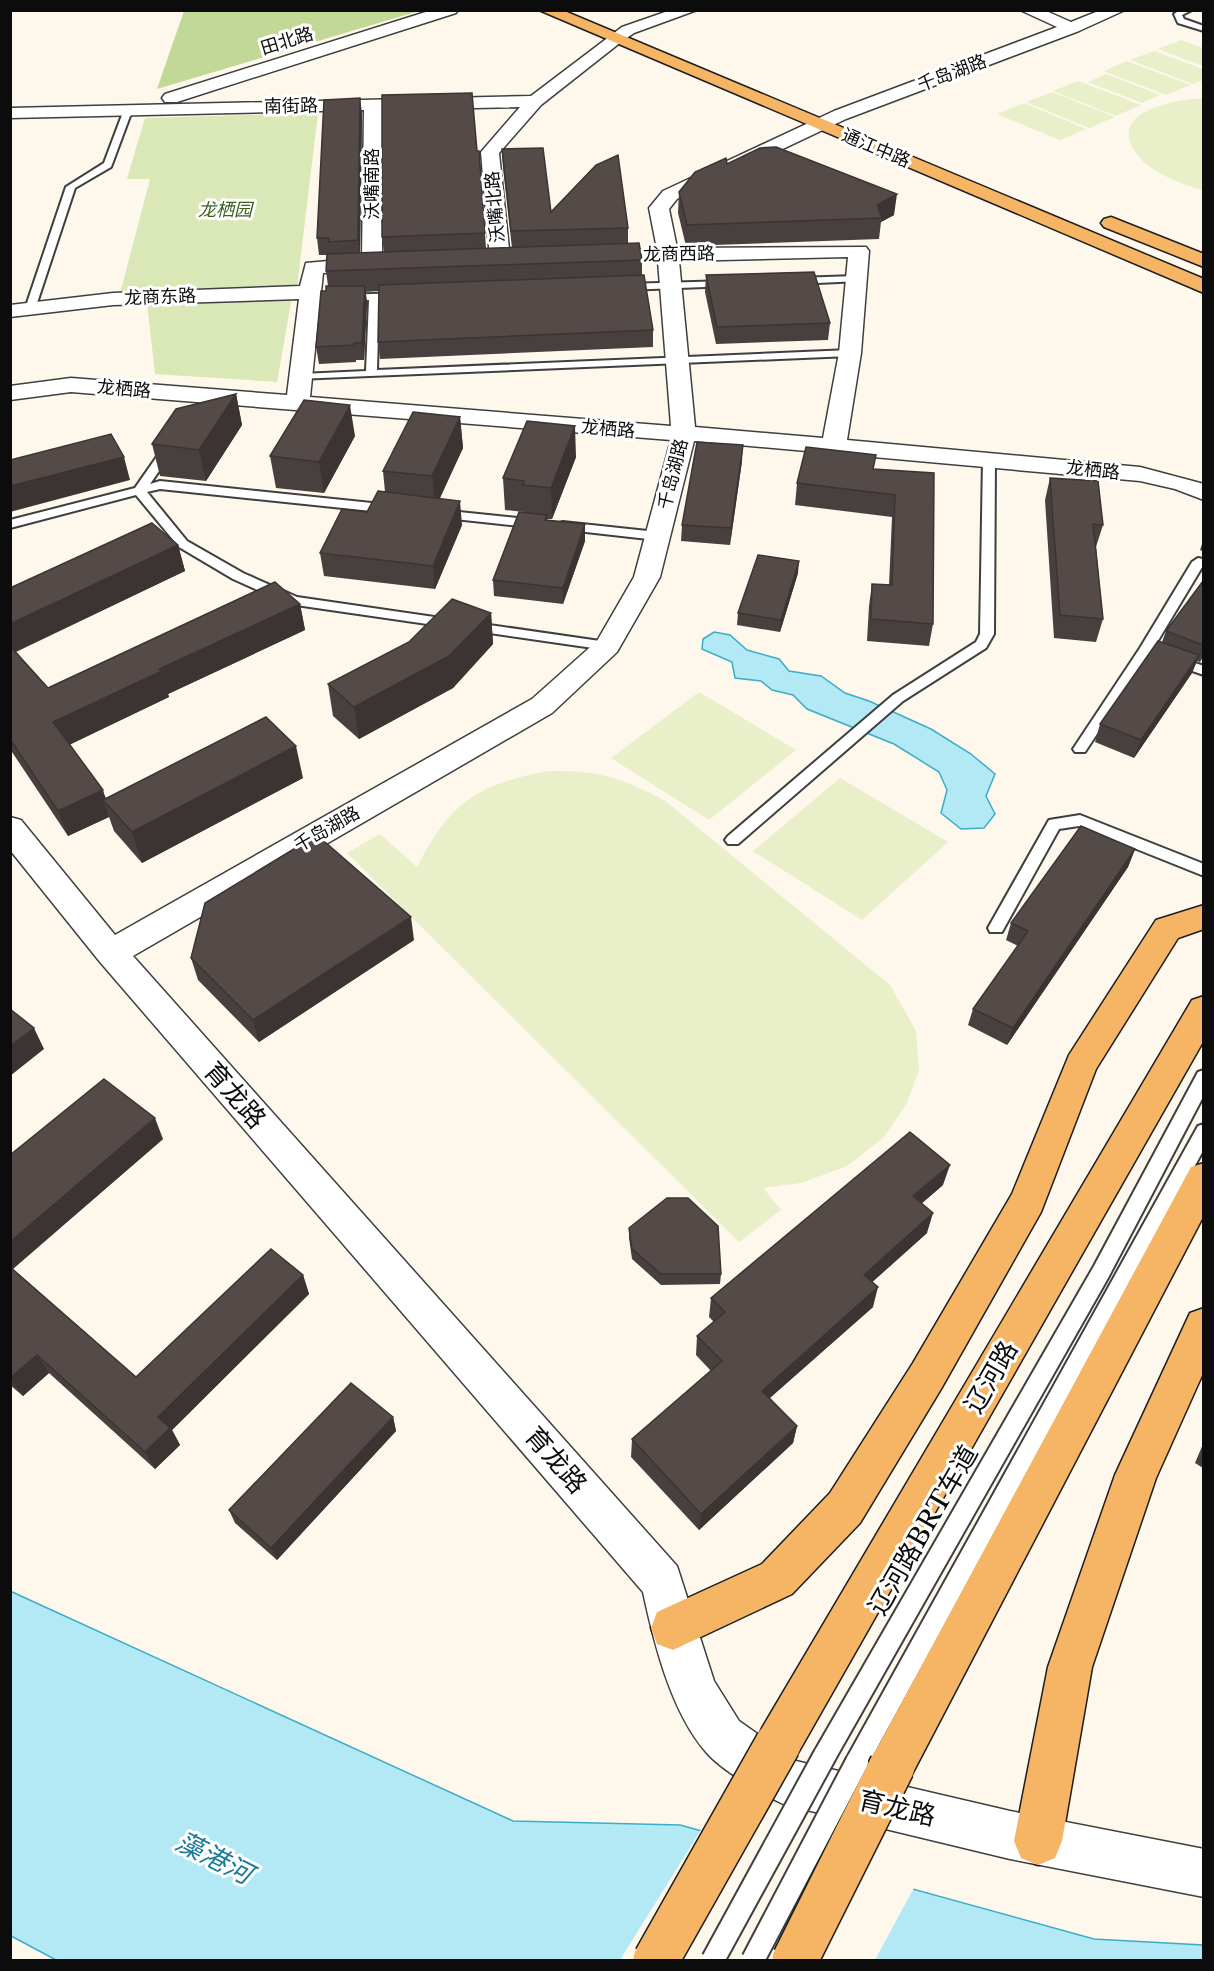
<svg xmlns="http://www.w3.org/2000/svg" width="1214" height="1971" font-family="'Libre Baskerville','Noto Sans SC',serif">
<style>
.green{fill:#dae7b6}
.forest{fill:#c1d896}
.pitch{fill:#e9efc8}
.water{fill:#b2e9f4;stroke:#3badc9;stroke-width:1.5}
.pier{fill:#fef7eb}
.lines{fill:none;stroke-linecap:round;stroke-linejoin:round}
.lane-casing{stroke:#3f3f3f;stroke-width:4}
.street-casing{stroke:#3f3f3f;stroke-width:3}
.primary-casing{stroke:#1d1d1d;stroke-width:3}
.lane{fill:#fff;fill-rule:evenodd}
.street{fill:#fff;fill-rule:evenodd}
.primary{fill:#f5b565;fill-rule:evenodd}
.lane-bridge-casing{stroke:#3f3f3f;stroke-width:26;stroke-linecap:butt}
.primary-bridge-casing{stroke:#1d1d1d;stroke-width:48;stroke-linecap:butt}
.lane-bridge{stroke:#fff;stroke-width:22}
.primary-bridge{stroke:#f5b565;stroke-width:45}
.wall{fill:#48403f}
.shaded-wall{fill:#3b3433}
.building{fill:#544b49;stroke:#3b3433;stroke-width:1.5}
.labels{text-anchor:middle;stroke-width:6;stroke-linejoin:round;paint-order:stroke}
.far-street-label{font-size:18px;fill:#0c0c0c;stroke:#fff}
.far-park-label{font-size:18px;font-style:italic;fill:#3a611e;stroke:#fff}
.near-street-label{font-size:26px;fill:#0c0c0c;stroke:#fff}
.near-water-label{font-size:27px;font-style:italic;fill:#197b9a;stroke:#fff}
</style>
<rect width="100%" height="100%" fill="#fef7eb"/>
<path class="green" d="M 318,113 L 297,287 L 120,294 L 150,179 L 127,179 L 145,118 Z
M 292,297 L 277,382 L 155,374 L 147,303 Z"/>
<path class="forest" d="M 184,11 L 184,10 L 419,11 L 157,89 Z"/>
<path class="pitch" d="M 1181,40 L 1203,48 L 1203,66 L 1158,49 Z
M 1154,51 L 1203,69 L 1203,80 L 1193,84 L 1130,60 Z
M 1127,61 L 1190,85 L 1166,95 L 1104,71 Z
M 1106,74 L 1160,95 L 1142,103 L 1088,82 Z
M 1078,81 L 1141,105 L 1116,116 L 1053,91 Z
M 1052,92 L 1115,117 L 1089,128 L 1026,102 Z
M 1203,98 L 1204,98 L 1203,191 C 1182,183 1149,173 1136,153 C 1106,111 1176,100 1203,98 Z
M 1024,103 L 1086,129 L 1060,140 L 997,114 Z
M 699,692 L 796,750 L 709,820 L 611,758 Z
M 548,771 C 600,771 617,776 664,800 L 890,985 L 916,1031 L 919,1070 L 906,1105 L 883,1138 L 847,1166 L 801,1183 L 763,1188 L 781,1210 L 739,1242 L 347,853 L 380,834 L 417,867 C 451,802 476,785 548,771 Z
M 840,778 L 948,842 L 862,920 L 753,851 Z"/>
<path class="water" d="M 714,632 L 730,635 L 747,650 L 779,659 L 789,671 L 821,676 L 845,693 L 869,701 L 931,729 L 971,754 L 995,774 L 986,796 L 995,814 L 984,828 L 961,829 L 941,813 L 947,790 L 939,772 L 894,744 L 807,709 L 793,695 L 772,690 L 761,681 L 735,678 L 732,662 L 702,649 L 703,639 Z
M 10,1591 L 513,1821 L 680,1825 L 1094,1939 L 1203,1945 L 1203,1960 L 56,1960 L 11,1936 Z"/>
<path class="pier" d="M 702,1828 L 915,1886 L 875,1960 L 620,1960 Z"/>
<g class="lines">
<g class="lane-casing">
<path id="lane" d="M 1180,10 L 1192,10 L 1182,15 L 1184,19 L 1204,26 L 1204,31 L 1178,23 L 1174,14 Z
M 132,107 L 139,109 L 130,116 L 111,167 L 75,188 L 35,309 L 26,311 L 25,309 L 66,187 L 104,163 L 122,115 Z
M 856,276 L 860,277 L 860,281 L 796,284 L 791,281 L 796,278 Z
M 728,281 L 733,284 L 732,286 L 625,290 L 620,287 L 625,284 Z
M 401,293 L 406,296 L 405,298 L 379,300 L 377,370 L 850,350 L 856,353 L 850,356 L 297,379 L 297,375 L 301,374 L 366,371 L 369,300 L 343,301 L 338,298 L 343,295 Z
M 169,444 L 175,448 L 150,484 L 160,481 L 391,505 L 397,509 L 391,513 L 160,489 L 147,492 L 187,541 L 243,573 L 297,597 L 607,642 L 614,646 L 607,650 L 289,604 L 233,579 L 179,547 L 136,495 L 10,528 L 10,520 L 135,488 L 165,445 Z
M 989,455 L 995,459 L 994,634 L 986,648 L 903,701 L 738,844 L 728,844 L 725,840 L 728,836 L 893,695 L 976,642 L 980,634 L 983,459 Z
M 440,510 L 537,520 L 543,524 L 537,528 L 436,517 L 434,514 Z
M 563,522 L 657,532 L 663,536 L 657,540 L 559,529 L 559,523 Z
M 1198,558 L 1203,559 L 1204,564 L 1153,649 L 1085,752 L 1075,752 L 1073,749 L 1075,746 L 1140,648 L 1192,562 Z
M 1174,656 L 1204,666 L 1204,675 L 1169,663 L 1169,657 Z
M 1080,815 L 1204,864 L 1204,876 L 1079,826 L 1059,829 L 1002,932 L 990,932 L 988,928 L 1049,820 Z
M 1204,1070 L 1204,1095 L 1108,1278 L 833,1763 L 825,1767 L 817,1763 L 813,1755 L 817,1747 L 1094,1266 L 1198,1072 Z
M 1204,1124 L 1204,1149 L 865,1770 L 857,1774 L 849,1770 L 845,1762 L 849,1754 L 1198,1126 Z"/>
</g>
<g class="street-casing">
<path id="street" d="M 432,10 L 458,10 L 456,13 L 177,102 L 165,102 L 162,98 L 165,94 Z
M 671,10 L 697,10 L 634,33 L 621,42 L 541,105 L 499,153 L 510,259 L 507,263 L 493,263 L 490,259 L 481,152 L 520,107 L 382,110 L 382,264 L 379,268 L 372,270 L 323,273 L 310,397 L 671,426 L 658,261 L 597,262 L 590,260 L 587,256 L 590,252 L 657,249 L 649,208 L 663,191 L 834,111 L 1057,27 L 1020,10 L 1044,10 L 1071,22 L 1101,10 L 1125,10 L 1079,31 L 846,119 L 677,199 L 669,209 L 677,248 L 866,247 L 869,251 L 861,353 L 847,440 L 1140,467 L 1204,484 L 1204,500 L 1175,489 L 1140,481 L 694,441 L 660,577 L 617,652 L 552,713 L 133,956 L 677,1566 L 714,1681 L 739,1721 L 796,1761 L 1010,1811 L 1204,1849 L 1204,1897 L 1010,1859 L 786,1805 C 766,1797 720,1769 706,1752 C 671,1712 654,1643 643,1592 L 100,962 L 10,850 L 10,817 L 21,820 L 115,935 L 532,699 L 597,641 L 634,577 L 671,440 L 71,392 L 10,400 L 10,386 L 71,378 L 287,395 L 299,299 L 113,305 L 10,317 L 10,305 L 113,293 L 300,286 L 306,263 L 362,258 L 364,110 L 10,118 L 10,108 L 531,96 L 622,27 ZM 848,257 L 839,353 L 823,438 L 695,427 L 679,261 Z"/>
</g>
<g class="primary-casing">
<path id="primary" d="M 539,10 L 562,10 L 1204,279 L 1204,293 Z
M 1111,217 L 1204,254 L 1204,267 L 1104,227 L 1101,223 L 1104,219 Z
M 1204,905 L 1204,929 L 1178,938 L 1096,1069 L 1041,1212 L 941,1389 L 860,1523 L 792,1594 L 673,1650 L 657,1644 L 651,1628 L 657,1612 L 762,1564 L 830,1493 L 913,1363 L 1012,1194 L 1069,1055 L 1156,920 Z
M 1204,996 L 1204,1040 L 794,1760 L 778,1767 L 762,1760 L 755,1744 L 762,1728 L 1192,1000 Z
M 1204,1163 L 1204,1215 L 908,1782 L 892,1789 L 876,1782 L 869,1766 L 876,1750 L 1191,1167 Z
M 1204,1308 L 1204,1371 L 1156,1478 L 1092,1667 L 1062,1841 L 1055,1858 L 1038,1865 L 1021,1858 L 1014,1841 L 1048,1667 L 1115,1475 L 1190,1313 Z"/>
</g>
<use href="#lane" class="lane"/>
<use href="#street" class="street"/>
<use href="#primary" class="primary"/>
<g class="lane-bridge-casing">
<path id="lane-bridge" d="M 713,1960 L 825,1755
M 753,1960 L 857,1762"/>
</g>
<g class="primary-bridge-casing">
<path id="primary-bridge" d="M 656,1960 L 778,1744
M 795,1960 L 892,1766"/>
</g>
<use href="#lane-bridge" class="lane-bridge"/>
<use href="#primary-bridge" class="primary-bridge"/>
</g>
<path class="wall" d="M 362,113 L 360,252 L 384,252 L 382,237 L 477,151 L 479,151 L 486,248 L 512,248 L 503,168 L 502,149 L 551,212 L 628,228 L 628,244 L 642,260 L 642,275 L 653,330 L 653,347 L 380,359 L 378,342 L 379,291 L 365,292 L 367,302 L 364,360 L 356,360 L 356,362 L 319,364 L 316,347 L 326,291 L 328,286 L 326,271 L 327,255 L 319,255 L 317,238 Z
M 727,164 L 894,215 L 881,222 L 879,239 L 686,246 L 678,213 L 679,192 Z
M 706,275 L 830,323 L 828,340 L 716,344 L 705,292 Z
M 236,394 L 242,425 L 206,481 L 160,476 L 152,444 Z
M 460,417 L 463,448 L 439,498 L 462,525 L 435,589 L 324,576 L 320,553 L 367,512 L 385,492 L 383,471 Z
M 355,436 L 324,493 L 276,488 L 270,456 Z
M 576,457 L 552,519 L 547,519 L 548,520 L 585,524 L 585,541 L 563,604 L 494,596 L 493,580 L 524,512 L 505,510 L 503,478 Z
M 742,461 L 730,545 L 681,541 L 682,525 Z
M 874,469 L 934,473 L 933,624 L 929,646 L 867,641 L 869,606 L 872,584 L 889,585 L 892,517 L 795,505 L 797,483 Z
M 1050,478 L 1103,525 L 1096,547 L 1103,619 L 1096,642 L 1054,638 L 1045,500 Z
M 1203,541 L 1203,551 L 1200,550 Z
M 178,545 L 185,571 L 16,652 L 48,688 L 300,604 L 305,630 L 168,694 L 169,697 L 70,744 L 106,798 L 303,778 L 142,863 L 114,831 L 109,817 L 68,836 L 10,749 L 10,588 Z
M 798,573 L 780,632 L 737,625 L 738,613 Z
M 1203,581 L 1203,657 L 1200,662 L 1197,661 L 1192,673 L 1134,758 L 1095,742 L 1100,724 L 1162,642 L 1166,631 Z
M 491,613 L 493,644 L 453,688 L 359,739 L 333,716 L 328,684 Z
M 1135,849 L 1128,867 L 1007,1045 L 968,1025 L 973,1009 L 1018,946 L 1006,940 L 1011,923 Z
M 414,940 L 259,1042 L 198,980 L 191,958 Z
M 163,1139 L 13,1269 L 136,1377 L 303,1275 L 309,1294 L 172,1430 L 180,1445 L 155,1469 L 49,1373 L 23,1396 L 10,1385 L 10,1155 Z
M 943,1185 L 922,1203 L 927,1233 L 872,1282 L 873,1307 L 770,1398 L 797,1426 L 793,1443 L 699,1530 L 631,1457 L 632,1439 L 711,1371 L 696,1355 L 697,1336 L 714,1322 L 709,1317 L 711,1298 Z
M 629,1228 L 721,1274 L 720,1284 L 661,1285 L 632,1259 L 629,1238 Z
M 393,1417 L 396,1431 L 277,1560 L 235,1523 L 229,1510 Z
M 1203,1444 L 1203,1468 L 1195,1463 Z"/>
<path class="shaded-wall" d="M 360,98 L 362,113 L 360,257 L 358,240 Z
M 897,194 L 894,215 L 881,222 L 882,218 L 877,205 Z
M 365,286 L 367,302 L 364,360 L 362,343 Z
M 236,394 L 242,425 L 206,481 L 199,450 Z
M 350,405 L 355,436 L 324,493 L 319,462 Z
M 460,417 L 463,448 L 436,507 L 432,476 Z
M 575,426 L 576,457 L 552,519 L 551,488 Z
M 743,445 L 742,461 L 730,545 L 731,528 Z
M 124,457 L 130,480 L 10,512 L 10,486 Z
M 460,501 L 462,525 L 435,589 L 433,566 Z
M 585,524 L 585,541 L 563,604 L 563,588 Z
M 178,545 L 185,571 L 10,654 L 10,624 Z
M 799,561 L 798,573 L 780,632 L 781,620 Z
M 300,604 L 305,630 L 168,694 L 169,697 L 63,748 L 53,722 L 159,669 Z
M 491,613 L 493,644 L 453,688 L 359,739 L 354,707 Z
M 1199,655 L 1192,673 L 1134,758 L 1141,740 Z
M 296,746 L 303,778 L 142,863 L 132,832 Z
M 103,790 L 108,806 L 103,800 L 109,817 L 68,836 L 58,811 Z
M 1135,849 L 1128,867 L 1007,1045 L 1013,1028 Z
M 411,917 L 414,940 L 259,1042 L 253,1020 Z
M 34,1028 L 44,1049 L 10,1076 L 10,1046 Z
M 155,1118 L 163,1139 L 10,1271 L 10,1242 Z
M 950,1165 L 943,1185 L 907,1216 L 913,1196 Z
M 933,1213 L 927,1233 L 859,1294 L 864,1275 Z
M 303,1275 L 309,1294 L 172,1430 L 180,1445 L 155,1469 L 145,1452 L 158,1417 Z
M 878,1287 L 873,1307 L 758,1408 L 762,1391 Z
M 37,1355 L 49,1373 L 23,1396 L 10,1378 Z
M 393,1417 L 396,1431 L 277,1560 L 271,1548 Z
M 797,1426 L 793,1443 L 699,1530 L 701,1514 Z"/>
<path class="building" d="M 472,93 L 477,151 L 479,151 L 485,233 L 382,237 L 382,95 Z
M 360,98 L 358,240 L 329,242 L 329,238 L 317,238 L 324,100 Z
M 776,147 L 897,194 L 877,205 L 882,218 L 687,225 L 679,192 L 695,172 L 726,158 L 727,164 L 760,148 Z
M 543,148 L 551,212 L 596,165 L 618,155 L 628,228 L 511,231 L 502,149 Z
M 639,243 L 642,260 L 326,271 L 327,254 Z
M 814,272 L 830,323 L 717,327 L 706,275 Z
M 644,275 L 653,330 L 378,342 L 379,285 Z
M 326,286 L 365,286 L 362,343 L 354,343 L 353,345 L 316,347 L 321,291 L 326,291 Z
M 236,394 L 199,450 L 152,444 L 176,409 Z
M 304,400 L 350,405 L 319,462 L 270,456 Z
M 413,412 L 460,417 L 432,476 L 383,471 Z
M 527,421 L 575,426 L 551,488 L 523,485 L 524,481 L 503,478 Z
M 111,434 L 124,457 L 10,486 L 10,460 Z
M 697,442 L 743,445 L 731,528 L 682,525 Z
M 806,447 L 876,455 L 873,469 L 934,473 L 933,624 L 871,619 L 872,584 L 892,585 L 895,495 L 797,483 Z
M 1050,478 L 1098,481 L 1103,525 L 1093,524 L 1103,619 L 1060,615 Z
M 378,491 L 460,501 L 433,566 L 320,553 L 342,509 L 367,512 Z
M 519,512 L 547,515 L 545,520 L 585,524 L 563,588 L 493,580 Z
M 152,523 L 178,545 L 10,624 L 10,588 Z
M 758,555 L 799,561 L 781,620 L 738,613 Z
M 1203,581 L 1203,645 L 1166,631 Z
M 275,582 L 300,604 L 159,669 L 162,671 L 53,722 L 103,790 L 58,811 L 10,739 L 10,646 L 48,688 Z
M 452,599 L 491,613 L 449,656 L 354,707 L 328,684 L 409,642 Z
M 1158,641 L 1199,655 L 1141,740 L 1100,724 Z
M 266,717 L 296,746 L 132,832 L 103,800 Z
M 1081,826 L 1135,849 L 1013,1028 L 973,1009 L 1028,931 L 1011,923 Z
M 317,835 L 411,917 L 253,1020 L 191,958 L 205,903 Z
M 10,1009 L 34,1028 L 10,1046 Z
M 104,1079 L 155,1118 L 10,1242 L 10,1155 Z
M 910,1132 L 950,1165 L 913,1196 L 933,1213 L 864,1275 L 878,1287 L 762,1391 L 797,1426 L 701,1514 L 632,1439 L 722,1361 L 697,1336 L 725,1312 L 711,1298 Z
M 667,1198 L 688,1198 L 718,1226 L 721,1274 L 661,1274 L 632,1249 L 629,1228 Z
M 271,1249 L 303,1275 L 158,1417 L 170,1428 L 145,1452 L 37,1355 L 10,1378 L 10,1267 L 136,1377 Z
M 351,1383 L 393,1417 L 271,1548 L 229,1510 Z"/>
<g class="labels">
<g class="far-street-label">
<text transform="translate(287 41) rotate(-17)" y="6">田北路</text>
<text transform="translate(952 73) rotate(-21)" y="6">千岛湖路</text>
<text transform="translate(291 106) rotate(-1)" y="6">南街路</text>
<text transform="translate(876 148) rotate(23)" y="6">通江中路</text>
<text transform="translate(372 184) rotate(-90)" y="6">沃嘴南路</text>
<text transform="translate(495 207) rotate(-95)" y="6">沃嘴北路</text>
<text transform="translate(679 254) rotate(-1)" y="6">龙商西路</text>
<text transform="translate(160 297) rotate(-2)" y="6">龙商东路</text>
<text transform="translate(124 389) rotate(5)" y="6">龙栖路</text>
<text transform="translate(608 429) rotate(5)" y="6">龙栖路</text>
<text transform="translate(1093 470) rotate(6)" y="6">龙栖路</text>
<text transform="translate(673 474) rotate(-76)" y="6">千岛湖路</text>
<text transform="translate(327 829) rotate(-30)" y="6">千岛湖路</text>
</g>
<g class="far-park-label">
<text x="225" y="216">龙栖园</text>
</g>
<g class="near-street-label">
<text transform="translate(235 1095) rotate(49)" y="9">育龙路</text>
<text transform="translate(991 1377) rotate(-60)" y="9">辽河路</text>
<text transform="translate(556 1460) rotate(49)" y="9">育龙路</text>
<text transform="translate(923 1530) rotate(-60)" y="9">辽河路BRT车道</text>
<text transform="translate(897 1808) rotate(13)" y="9">育龙路</text>
</g>
<g class="near-water-label">
<text transform="translate(214 1858) rotate(27)" y="9">藻港河</text>
</g>
</g>
<rect width="1214" height="1971" fill="none" stroke="#0c0c0c" stroke-width="24"/>
</svg>
